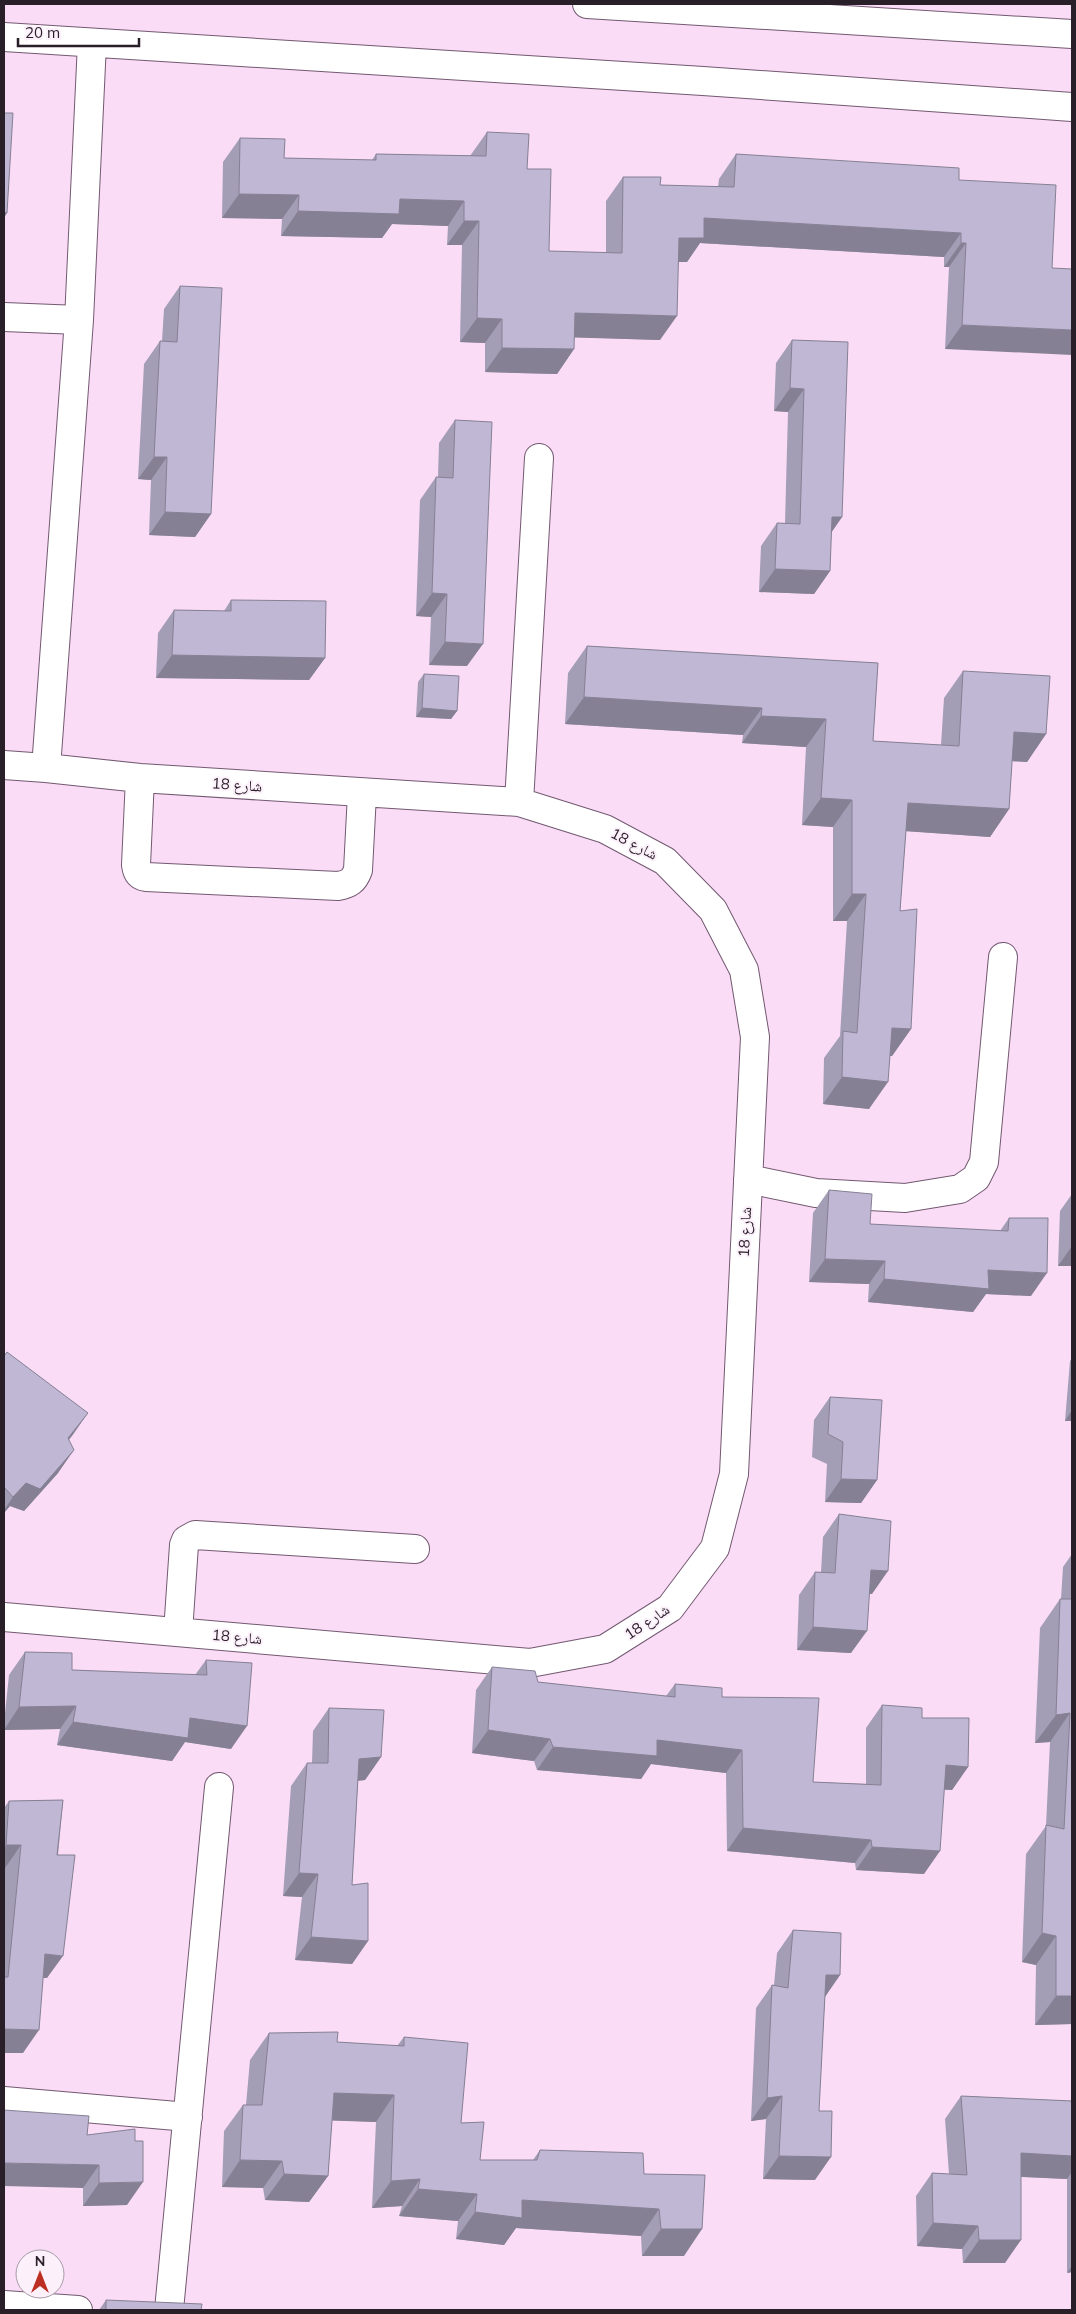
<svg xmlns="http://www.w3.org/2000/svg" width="1076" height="2314" font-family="Mulish,'Noto Naskh Arabic',sans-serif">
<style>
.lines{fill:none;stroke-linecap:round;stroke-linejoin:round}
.minor-casing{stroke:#725970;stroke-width:30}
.minor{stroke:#fff;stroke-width:28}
.wall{fill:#a49db6}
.shaded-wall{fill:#868094}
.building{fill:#bfb7d4;stroke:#868094}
.labels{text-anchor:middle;stroke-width:4;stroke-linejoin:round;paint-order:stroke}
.street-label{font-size:15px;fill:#291f29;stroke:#fcf0fb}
</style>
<rect width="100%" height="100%" fill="#fadcf7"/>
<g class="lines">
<g class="minor-casing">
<path id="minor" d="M 587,4 L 1072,34
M 4,37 L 703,81 L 1072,107
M 4,317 L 79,320
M 4,765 L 46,768 L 140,778 L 519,802 L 605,829 L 665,861 L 713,910 L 744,970 L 755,1037 L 734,1474 L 715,1548 L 670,1608 L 605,1649 L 530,1663 L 4,1617
M 46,768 L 79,320 L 92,43
M 140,778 L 136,865 C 137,873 139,876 146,877 L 338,886 C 349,884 354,881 358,870 L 362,794
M 519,802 L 539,458
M 748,1179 L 816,1193 L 905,1198 L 960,1189 L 976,1178 L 984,1162 L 1003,957
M 178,1632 L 184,1545 L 186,1540 L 195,1535 L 415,1549
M 4,2101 L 188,2117
M 4,2305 L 78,2310
M 169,2310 L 219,1787"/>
</g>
<use href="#minor" class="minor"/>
</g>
<path class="wall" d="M 487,132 L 527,169 L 549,251 L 606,253 L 606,201 L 623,177 L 660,185 L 718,187 L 719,179 L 736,154 L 959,180 L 1052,268 L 945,349 L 949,267 L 944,267 L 944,257 L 700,243 L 687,262 L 679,262 L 660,340 L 574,337 L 574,349 L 557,374 L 485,372 L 485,343 L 460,342 L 462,245 L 447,245 L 448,226 L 392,224 L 382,238 L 281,236 L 282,219 L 222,218 L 223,162 L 240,138 L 284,158 L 372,160 L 376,154 L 470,156 Z
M 180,286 L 211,514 L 195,537 L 149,535 L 151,480 L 138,479 L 144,364 L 160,341 L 162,341 L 164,309 Z
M 792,340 L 842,517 L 831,533 L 830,571 L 814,594 L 759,592 L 761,546 L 777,523 L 785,523 L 788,412 L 774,411 L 776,363 Z
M 455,420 L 467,666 L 429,665 L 431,617 L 416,616 L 420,500 L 436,477 L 438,477 L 439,443 Z
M 231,600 L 325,658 L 309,680 L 156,678 L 158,633 L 174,610 L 224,611 Z
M 587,646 L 878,663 L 873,741 L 941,745 L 944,698 L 963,671 L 1046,734 L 1027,762 L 1012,761 L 1009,809 L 990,837 L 906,831 L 900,911 L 911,1029 L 892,1056 L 890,1056 L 869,1109 L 823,1104 L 824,1058 L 840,1036 L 847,921 L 833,921 L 833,827 L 802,825 L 806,747 L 742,743 L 743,735 L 565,724 L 568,673 Z
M 424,674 L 457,711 L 451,719 L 416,717 L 418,682 Z
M 829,1190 L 870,1224 L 1000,1231 L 1009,1218 L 1031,1296 L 986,1294 L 973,1312 L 868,1302 L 869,1284 L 809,1282 L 813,1213 Z
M 1072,1194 L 1072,1266 L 1058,1266 L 1060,1211 Z
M 4,1356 L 69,1439 L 58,1473 L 24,1511 L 10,1506 L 4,1513 Z
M 1072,1358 L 1072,1421 L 1065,1421 L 1070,1361 Z
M 830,1397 L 877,1480 L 861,1503 L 825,1502 L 827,1464 L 812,1457 L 814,1420 Z
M 839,1514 L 872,1594 L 869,1594 L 851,1653 L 797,1650 L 799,1595 L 815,1572 L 821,1572 L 823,1537 Z
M 1072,1554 L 1072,2024 L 1035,2025 L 1036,1965 L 1022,1962 L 1026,1854 L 1046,1826 L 1050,1742 L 1035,1743 L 1040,1628 L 1060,1599 L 1061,1599 L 1063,1567 Z
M 25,1652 L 72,1670 L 195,1675 L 206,1660 L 231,1749 L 185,1742 L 172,1761 L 57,1745 L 60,1729 L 4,1730 L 4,1723 L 9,1675 Z
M 492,1667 L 538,1682 L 666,1696 L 675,1684 L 722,1697 L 813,1782 L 866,1784 L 866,1728 L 882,1705 L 922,1718 L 968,1767 L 952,1790 L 944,1790 L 924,1874 L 856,1870 L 855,1863 L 727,1851 L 726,1773 L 651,1764 L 641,1779 L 537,1770 L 534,1761 L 472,1753 L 476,1690 Z
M 329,1708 L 381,1757 L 365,1780 L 358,1781 L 352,1885 L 368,1941 L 352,1964 L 295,1960 L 302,1897 L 283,1896 L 291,1786 L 307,1763 L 312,1763 L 313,1731 Z
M 63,1800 L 47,1978 L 43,1978 L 23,2053 L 4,2053 L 4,1882 L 5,1868 L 4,1868 L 4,1808 L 9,1801 Z
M 793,1930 L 840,1975 L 825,1997 L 815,2180 L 763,2179 L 766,2119 L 751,2121 L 756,2008 L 772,1985 L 774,1985 L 777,1953 Z
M 269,2033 L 337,2042 L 397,2046 L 404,2037 L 461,2123 L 480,2160 L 533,2160 L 540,2150 L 644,2174 L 684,2256 L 642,2256 L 641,2236 L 516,2228 L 504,2245 L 456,2239 L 458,2221 L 399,2216 L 402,2206 L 372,2208 L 376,2122 L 332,2120 L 328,2176 L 309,2202 L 265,2200 L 263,2188 L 222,2187 L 224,2131 L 243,2105 L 246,2105 L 250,2060 Z
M 961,2096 L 1072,2101 L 1072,2272 L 1067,2273 L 1067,2179 L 1021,2177 L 1005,2263 L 963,2263 L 962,2249 L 917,2246 L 916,2196 L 932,2173 L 949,2174 L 945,2119 Z
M 87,2135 L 127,2205 L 83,2206 L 83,2188 Z
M 106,2300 L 201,2310 L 99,2310 Z"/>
<path class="shaded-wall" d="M 239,194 L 299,195 L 282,219 L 222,218 Z
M 400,199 L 464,201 L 448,226 L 392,224 L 382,238 L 281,236 L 298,211 Z
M 4,212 L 7,213 L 4,218 Z
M 704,218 L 961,233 L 944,257 L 700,243 L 687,262 L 662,262 L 679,238 Z
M 464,221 L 479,221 L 462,245 L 447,245 Z
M 961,243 L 966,243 L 949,267 L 944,267 Z
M 575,313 L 677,316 L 660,340 L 558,337 Z
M 477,318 L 502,319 L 485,343 L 460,342 Z
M 962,325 L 1072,330 L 1072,355 L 945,349 Z
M 502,348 L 574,349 L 557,374 L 485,372 Z
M 790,388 L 804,389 L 788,412 L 774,411 Z
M 154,457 L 167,457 L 151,480 L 138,479 Z
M 165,512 L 211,514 L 195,537 L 149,535 Z
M 832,517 L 842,517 L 826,540 Z
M 775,569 L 830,571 L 814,594 L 759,592 Z
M 432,593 L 447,594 L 431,617 L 416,616 Z
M 445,642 L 483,644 L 467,666 L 429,665 Z
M 172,655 L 325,658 L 309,680 L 156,678 Z
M 584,697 L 762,708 L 743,735 L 565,724 Z
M 422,708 L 457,711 L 451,719 L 416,717 Z
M 761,716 L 826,719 L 806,747 L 742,743 Z
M 1014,732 L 1046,734 L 1027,762 L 995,760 Z
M 821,798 L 852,800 L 833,827 L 802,825 Z
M 908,803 L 1009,809 L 990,837 L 889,830 Z
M 852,894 L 866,894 L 847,921 L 833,921 Z
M 892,1028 L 911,1029 L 892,1056 L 873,1055 Z
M 842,1077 L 888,1082 L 869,1109 L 823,1104 Z
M 1072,1246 L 1072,1266 L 1058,1266 Z
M 825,1259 L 885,1261 L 869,1284 L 809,1282 Z
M 988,1270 L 1047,1273 L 1031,1296 L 986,1294 L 973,1312 L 868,1302 L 884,1279 Z
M 1072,1410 L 1072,1421 L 1065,1421 Z
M 88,1413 L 72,1436 L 52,1460 L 68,1438 Z
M 74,1450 L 58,1473 L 24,1511 L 10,1506 L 4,1513 L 4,1510 L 13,1497 L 26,1483 Z
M 841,1479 L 877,1480 L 861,1503 L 825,1502 Z
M 871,1570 L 888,1571 L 872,1594 L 855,1592 Z
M 813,1627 L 867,1631 L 851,1653 L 797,1650 Z
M 76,1706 L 60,1729 L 4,1730 L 19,1707 Z
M 1070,1713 L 1050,1742 L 1035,1743 L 1056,1715 Z
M 190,1718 L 247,1726 L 231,1749 L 185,1742 L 172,1761 L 57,1745 L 73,1722 Z
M 488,1730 L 550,1739 L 534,1761 L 472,1753 Z
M 657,1740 L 742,1750 L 726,1773 L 651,1764 L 641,1779 L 537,1770 L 553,1747 Z
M 381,1757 L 365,1780 L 343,1782 L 359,1759 Z
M 946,1765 L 968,1767 L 952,1790 L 930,1788 Z
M 743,1828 L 871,1840 L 855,1863 L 727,1851 Z
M 6,1845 L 21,1845 L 5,1868 L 4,1868 L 4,1849 Z
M 872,1847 L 940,1851 L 924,1874 L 856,1870 Z
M 299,1873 L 318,1874 L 302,1897 L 283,1896 Z
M 1042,1933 L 1056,1936 L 1036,1965 L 1022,1962 Z
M 311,1937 L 368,1941 L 352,1964 L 295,1960 Z
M 45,1954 L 63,1956 L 47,1978 L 29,1977 Z
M 826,1975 L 840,1975 L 824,1998 Z
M 1056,1996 L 1072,1996 L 1072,2024 L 1035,2025 Z
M 4,2029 L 39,2030 L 23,2053 L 4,2053 Z
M 334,2093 L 394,2095 L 376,2122 L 315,2120 Z
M 782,2096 L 766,2119 L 751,2121 L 767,2098 Z
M 1021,2153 L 1072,2156 L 1072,2172 L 1067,2179 L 1005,2176 Z
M 779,2156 L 831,2157 L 815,2180 L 763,2179 Z
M 240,2160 L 282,2161 L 263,2188 L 222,2187 Z
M 4,2163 L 99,2165 L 83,2188 L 4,2186 Z
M 284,2174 L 328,2176 L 309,2202 L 265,2200 Z
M 420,2179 L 402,2206 L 372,2208 L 391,2181 Z
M 143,2182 L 127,2205 L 83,2206 L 99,2183 Z
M 418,2189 L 477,2194 L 458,2221 L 399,2216 Z
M 522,2200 L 659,2209 L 641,2236 L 516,2228 L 504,2245 L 456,2239 L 475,2212 Z
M 933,2223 L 978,2226 L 962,2249 L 917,2246 Z
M 661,2229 L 702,2229 L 684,2256 L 642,2256 Z
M 979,2240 L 1021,2240 L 1005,2263 L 963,2263 Z
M 1072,2266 L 1072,2272 L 1067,2273 Z"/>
<path class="building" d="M 4,113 L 13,113 L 7,213 L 4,212 Z
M 487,132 L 529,134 L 527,169 L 551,169 L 549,251 L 622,253 L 623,177 L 661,177 L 660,185 L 734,187 L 736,154 L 959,168 L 959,180 L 1056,185 L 1052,268 L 1072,269 L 1072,330 L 962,325 L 966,243 L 961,243 L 961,233 L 704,218 L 704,238 L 679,238 L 677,316 L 575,313 L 574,349 L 502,348 L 502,319 L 477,318 L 479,221 L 464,221 L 464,201 L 400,199 L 399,214 L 298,211 L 299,195 L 239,194 L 240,138 L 285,139 L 284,158 L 376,160 L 376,154 L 486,156 Z
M 180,286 L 222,288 L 211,514 L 165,512 L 167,457 L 154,457 L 160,341 L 177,342 Z
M 792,340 L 848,342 L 842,517 L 832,517 L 830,571 L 775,569 L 777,523 L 800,524 L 804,389 L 790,388 Z
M 455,420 L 492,422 L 483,644 L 445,642 L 447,594 L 432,593 L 436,477 L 453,478 Z
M 231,600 L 326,601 L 325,658 L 172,655 L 174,610 L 231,611 Z
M 587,646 L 878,663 L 873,741 L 959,746 L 963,671 L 1050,676 L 1046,734 L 1014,732 L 1009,809 L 908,803 L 900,911 L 917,909 L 911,1029 L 892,1028 L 888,1082 L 842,1077 L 843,1031 L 857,1033 L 866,894 L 852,894 L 852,800 L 821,798 L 826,719 L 761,716 L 762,708 L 584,697 Z
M 424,674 L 459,676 L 457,711 L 422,708 Z
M 829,1190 L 872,1194 L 870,1224 L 1008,1231 L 1009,1218 L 1048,1218 L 1047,1273 L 988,1270 L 989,1289 L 884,1279 L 885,1261 L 825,1259 Z
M 7,1352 L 88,1413 L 68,1438 L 74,1450 L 40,1489 L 26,1483 L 13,1497 L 4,1487 L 4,1356 Z
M 830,1397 L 882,1400 L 877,1480 L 841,1479 L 843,1442 L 828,1434 Z
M 839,1514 L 891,1521 L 888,1571 L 871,1570 L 867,1631 L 813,1627 L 815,1572 L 835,1573 Z
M 1060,1599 L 1072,1599 L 1072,1996 L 1056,1996 L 1056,1936 L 1042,1933 L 1046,1825 L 1064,1829 L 1070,1713 L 1056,1715 Z
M 25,1652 L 72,1653 L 72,1670 L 207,1675 L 206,1660 L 252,1663 L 247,1726 L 190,1718 L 188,1738 L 73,1722 L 76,1706 L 19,1707 Z
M 492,1667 L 535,1671 L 538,1682 L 675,1697 L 675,1684 L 722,1688 L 722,1697 L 819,1698 L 813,1782 L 881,1785 L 882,1705 L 922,1708 L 922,1718 L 969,1718 L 968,1767 L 946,1765 L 940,1851 L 872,1847 L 871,1840 L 743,1828 L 742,1750 L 657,1740 L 657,1756 L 553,1747 L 550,1739 L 488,1730 Z
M 329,1708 L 384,1710 L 381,1757 L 359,1759 L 352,1885 L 368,1883 L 368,1941 L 311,1937 L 318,1874 L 299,1873 L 307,1763 L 328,1763 Z
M 63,1800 L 57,1855 L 75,1855 L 63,1956 L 45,1954 L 39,2030 L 4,2029 L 4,1977 L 8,1977 L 21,1845 L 6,1845 L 9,1801 Z
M 793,1930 L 841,1933 L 840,1975 L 826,1975 L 819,2111 L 832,2111 L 831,2157 L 779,2156 L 782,2096 L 767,2098 L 772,1985 L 788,1988 Z
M 338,2032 L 337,2042 L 404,2046 L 404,2037 L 468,2043 L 461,2123 L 484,2122 L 480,2160 L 537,2160 L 540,2150 L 643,2153 L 644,2174 L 705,2175 L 702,2229 L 661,2229 L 659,2209 L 522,2200 L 522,2218 L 475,2212 L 477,2194 L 418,2189 L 420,2179 L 391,2181 L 394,2095 L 334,2093 L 328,2176 L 284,2174 L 282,2161 L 240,2160 L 243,2105 L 262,2105 L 269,2033 Z
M 961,2096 L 1072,2101 L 1072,2156 L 1021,2153 L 1021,2240 L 979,2240 L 978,2226 L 933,2223 L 932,2173 L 967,2175 Z
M 4,2110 L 89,2116 L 87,2135 L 135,2129 L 135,2141 L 143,2141 L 143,2182 L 99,2183 L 99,2165 L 4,2163 Z
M 106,2300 L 202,2304 L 201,2310 L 106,2310 Z"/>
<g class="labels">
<g class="street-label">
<text transform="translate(237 785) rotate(4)" y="5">شارع 18</text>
<text transform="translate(634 844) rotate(28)" y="5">شارع 18</text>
<text transform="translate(745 1232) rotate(-87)" y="5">شارع 18</text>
<text transform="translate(647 1622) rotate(-34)" y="5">شارع 18</text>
<text transform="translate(237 1637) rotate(5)" y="5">شارع 18</text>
</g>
</g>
<rect width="1076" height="2314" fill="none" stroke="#291f29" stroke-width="10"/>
<g transform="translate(40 2274)"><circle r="24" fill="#fcf0fb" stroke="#a89ca7"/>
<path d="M0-4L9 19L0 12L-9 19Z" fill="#bc2e21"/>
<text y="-8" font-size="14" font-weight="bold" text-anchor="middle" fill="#291f29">N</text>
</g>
<path d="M18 38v8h121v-8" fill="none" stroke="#291f29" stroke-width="2.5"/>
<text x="25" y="38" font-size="15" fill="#291f29" stroke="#fcf0fb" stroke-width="4" paint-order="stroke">20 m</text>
</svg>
